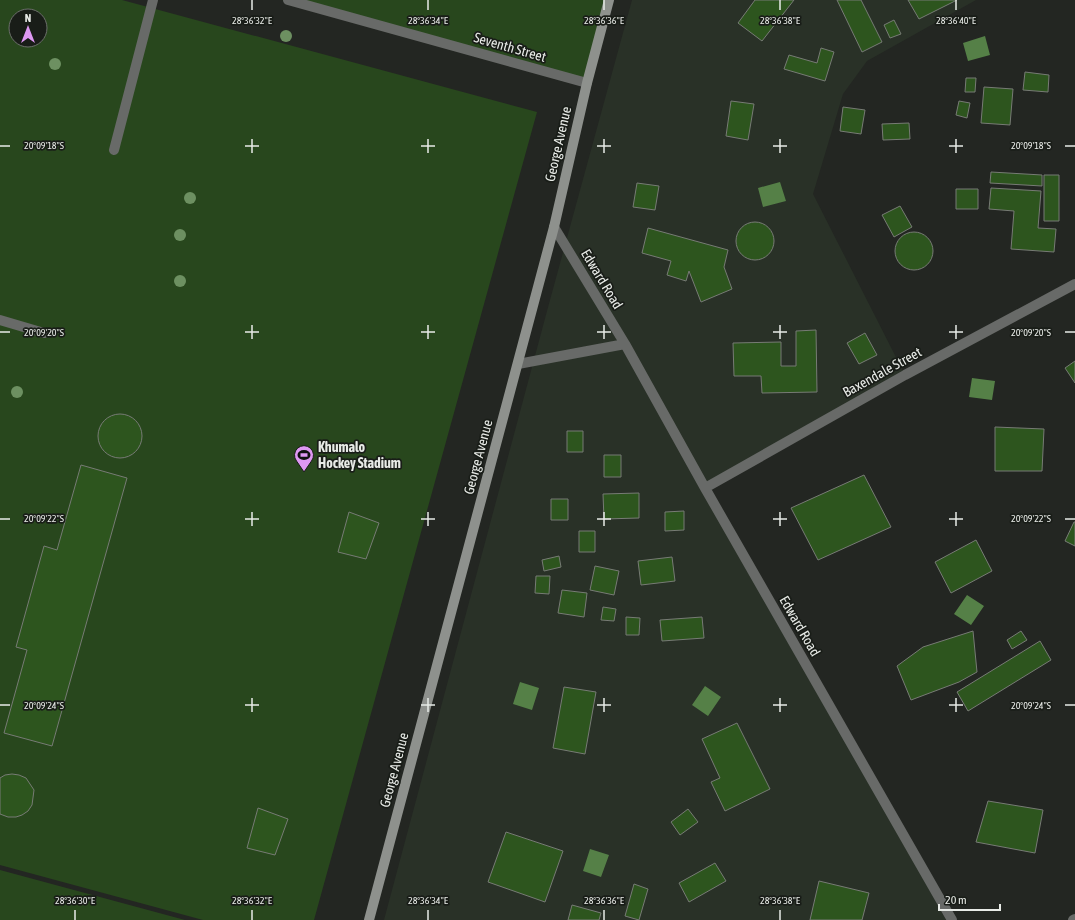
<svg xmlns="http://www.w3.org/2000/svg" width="1075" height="920" font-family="'Asap Condensed',sans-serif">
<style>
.built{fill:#293127}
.green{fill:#28471d;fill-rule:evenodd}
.water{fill:#558047}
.building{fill:#2d551e;stroke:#777b75}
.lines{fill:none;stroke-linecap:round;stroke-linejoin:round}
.lane{stroke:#686a68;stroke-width:10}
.street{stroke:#686a68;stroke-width:10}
.secondary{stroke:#8e918d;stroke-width:10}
.tree{fill:#6d9061}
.ticks{fill:none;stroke:#e8ebe7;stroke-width:1.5}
.labels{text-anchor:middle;stroke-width:3.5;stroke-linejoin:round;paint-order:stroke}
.street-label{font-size:14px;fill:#e8ebe7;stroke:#191d18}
.poi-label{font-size:14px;font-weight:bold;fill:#e8ebe7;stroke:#191d18;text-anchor:start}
.ticks-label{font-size:10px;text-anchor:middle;fill:#e8ebe7;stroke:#191d18;stroke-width:3.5;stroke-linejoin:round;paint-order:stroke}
</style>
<rect width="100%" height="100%" fill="#232622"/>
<path class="built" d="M 632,0 L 976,0 L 867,61 L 843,94 L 813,194 L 904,373 L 702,488 L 863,770 L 946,920 L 384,920 L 547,311 Z"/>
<path class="green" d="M 0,0 L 122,0 L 537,112 L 314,920 L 203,920 L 0,865 ZM 16,16 L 40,16 L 40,40 L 16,40 Z
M 282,0 L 607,0 L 587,83 Z
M 0,870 L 185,920 L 0,920 Z"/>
<path class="water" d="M 985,36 L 990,55 L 968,61 L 963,43 Z
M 780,182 L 786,201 L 763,207 L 758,188 Z
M 972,378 L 995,381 L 992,400 L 969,397 Z
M 967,595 L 984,606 L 971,625 L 954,614 Z
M 520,682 L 539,688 L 532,710 L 513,704 Z
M 705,686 L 721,697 L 708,716 L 692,705 Z
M 590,849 L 609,855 L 601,877 L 583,871 Z"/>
<path class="building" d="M 755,0 L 794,0 L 762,41 L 738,23 Z
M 837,0 L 861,0 L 882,42 L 862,52 Z
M 908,0 L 957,0 L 919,19 Z
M 894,20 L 901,34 L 890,38 L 884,25 Z
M 821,48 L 834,52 L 825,81 L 784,69 L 789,55 L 817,63 Z
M 1025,72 L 1049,75 L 1048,92 L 1023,90 Z
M 966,78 L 976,78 L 975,92 L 965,92 Z
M 984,87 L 1013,89 L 1010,125 L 981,123 Z
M 731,101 L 754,104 L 748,140 L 726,136 Z
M 959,101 L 970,103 L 967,118 L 956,115 Z
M 843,107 L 865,110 L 861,134 L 840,131 Z
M 909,123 L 910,139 L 883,140 L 882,124 Z
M 991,172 L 1042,175 L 1042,186 L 990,183 Z
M 1044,175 L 1059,175 L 1059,221 L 1044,221 Z
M 637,183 L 659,186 L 655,210 L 633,207 Z
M 991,188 L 1041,191 L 1038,228 L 1056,229 L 1054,252 L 1011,249 L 1014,211 L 989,209 Z
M 956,189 L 978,189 L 978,209 L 956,209 Z
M 900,206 L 912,227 L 894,237 L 882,215 Z
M736 241a19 19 0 1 1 38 0a19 19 0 1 1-38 0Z
M 648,228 L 728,250 L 724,267 L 732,289 L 701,302 L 689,271 L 686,281 L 667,275 L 671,261 L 642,253 Z
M895 251a19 19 0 1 1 38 0a19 19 0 1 1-38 0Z
M 816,330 L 817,392 L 762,393 L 761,376 L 734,376 L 733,343 L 781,342 L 781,366 L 796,366 L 796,331 Z
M 865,333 L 877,355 L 859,364 L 847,343 Z
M 1075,361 L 1075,383 L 1065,368 Z
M98 436a22 22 0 1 1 44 0a22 22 0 1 1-44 0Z
M 995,427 L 1044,429 L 1042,471 L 995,471 Z
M 567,431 L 583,431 L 583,452 L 567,452 Z
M 604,455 L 621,455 L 621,477 L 604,477 Z
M 81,465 L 127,478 L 52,746 L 4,733 L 27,650 L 16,647 L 44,546 L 57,550 Z
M 864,475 L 891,527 L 818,560 L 791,508 Z
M 639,493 L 639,518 L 604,519 L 603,494 Z
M 551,499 L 568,499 L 568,520 L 551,520 Z
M 684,511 L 684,530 L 665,531 L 665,512 Z
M 349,512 L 379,523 L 366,559 L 338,552 Z
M 1074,522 L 1075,522 L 1075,546 L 1065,541 Z
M 579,531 L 595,531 L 595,552 L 579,552 Z
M 976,540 L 992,571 L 951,593 L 935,562 Z
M 559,556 L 561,567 L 544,571 L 542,560 Z
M 672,557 L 675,581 L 641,585 L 638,561 Z
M 595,566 L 619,571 L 614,595 L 590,590 Z
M 536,576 L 550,576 L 549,594 L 535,593 Z
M 562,590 L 587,593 L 584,617 L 558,613 Z
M 603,607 L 616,609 L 614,621 L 601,620 Z
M 626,617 L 640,618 L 639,635 L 626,635 Z
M 702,617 L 704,638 L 662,641 L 660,620 Z
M 973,631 L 977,672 L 959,682 L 911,700 L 897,666 L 923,647 Z
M 1021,631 L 1027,640 L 1012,649 L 1007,640 Z
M 1040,641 L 1051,660 L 968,711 L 957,692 Z
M 564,687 L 596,692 L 585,754 L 553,748 Z
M 737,723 L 770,789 L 725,811 L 711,782 L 720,778 L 702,739 Z
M 12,774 L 19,775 L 26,778 L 34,790 L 32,805 L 28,811 L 22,815 L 16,817 L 8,817 L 0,814 L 0,778 L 5,775 Z
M 988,801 L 1043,810 L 1035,853 L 976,842 Z
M 258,808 L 288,819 L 275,855 L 247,848 Z
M 688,809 L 698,822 L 680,835 L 671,822 Z
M 506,832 L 563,851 L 545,902 L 488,882 Z
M 715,863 L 726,881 L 689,902 L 679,883 Z
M 819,881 L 869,893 L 862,920 L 810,920 Z
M 634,884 L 648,889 L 639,920 L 625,916 Z
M 572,905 L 601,913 L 599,920 L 568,920 Z"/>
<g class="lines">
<path class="lane" d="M 114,150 L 153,0
M 0,320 L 44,333"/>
<path class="street" d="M 288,0 L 587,83
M 554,227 L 625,344 L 705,488 L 952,920
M 518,364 L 625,344
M 705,488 L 905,375 L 1075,284
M 1073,920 L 1075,919"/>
<path class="secondary" d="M 369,920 L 554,227 L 587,83 L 609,0"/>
</g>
<g class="tree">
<circle cx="286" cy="36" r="6"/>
<circle cx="55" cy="64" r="6"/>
<circle cx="190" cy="198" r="6"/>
<circle cx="180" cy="235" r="6"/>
<circle cx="180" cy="281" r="6"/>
<circle cx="17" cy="392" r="6"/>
</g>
<path class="ticks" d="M 252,0 L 252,10M 428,0 L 428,10M 604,0 L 604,10M 780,0 L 780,10M 956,0 L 956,10M 252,139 L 252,153M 428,139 L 428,153M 604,139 L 604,153M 780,139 L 780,153M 956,139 L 956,153M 0,146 L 10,146M 245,146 L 259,146M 421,146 L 435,146M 597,146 L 611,146M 773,146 L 787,146M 949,146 L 963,146M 1065,146 L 1075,146M 252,325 L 252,339M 428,325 L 428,339M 604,325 L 604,339M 780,325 L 780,339M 956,325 L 956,339M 0,332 L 10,332M 245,332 L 259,332M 421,332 L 435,332M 597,332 L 611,332M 773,332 L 787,332M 949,332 L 963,332M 1065,332 L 1075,332M 252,512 L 252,526M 428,512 L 428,526M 604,512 L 604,526M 780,512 L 780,526M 956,512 L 956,526M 0,519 L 10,519M 245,519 L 259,519M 421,519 L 435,519M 597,519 L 611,519M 773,519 L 787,519M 949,519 L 963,519M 1065,519 L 1075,519M 252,698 L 252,712M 428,698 L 428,712M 604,698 L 604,712M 780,698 L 780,712M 956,698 L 956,712M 0,705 L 10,705M 245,705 L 259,705M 421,705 L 435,705M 597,705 L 611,705M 773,705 L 787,705M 949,705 L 963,705M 1065,705 L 1075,705M 75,910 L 75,920M 252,910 L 252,920M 428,910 L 428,920M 604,910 L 604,920M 780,910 L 780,920"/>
<defs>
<g id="stadium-pin" transform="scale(1)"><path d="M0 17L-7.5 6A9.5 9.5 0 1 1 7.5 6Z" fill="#de98f2" stroke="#191d18"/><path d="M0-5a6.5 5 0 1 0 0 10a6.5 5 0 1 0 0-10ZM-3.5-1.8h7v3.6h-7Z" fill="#111"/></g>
</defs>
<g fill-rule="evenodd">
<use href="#stadium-pin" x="304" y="455"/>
</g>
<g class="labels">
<g class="street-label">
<text transform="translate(510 47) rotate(16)" y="5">Seventh Street</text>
<text transform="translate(558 144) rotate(-77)" y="5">George Avenue</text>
<text transform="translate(602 279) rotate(59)" y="5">Edward Road</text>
<text transform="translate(882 372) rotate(-29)" y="5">Baxendale Street</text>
<text transform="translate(478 457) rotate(-75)" y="5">George Avenue</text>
<text transform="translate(800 626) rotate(60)" y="5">Edward Road</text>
<text transform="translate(394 770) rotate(-75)" y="5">George Avenue</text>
</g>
<g class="poi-label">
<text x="318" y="452">Khumalo<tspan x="318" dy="16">Hockey Stadium</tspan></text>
</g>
</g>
<g class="ticks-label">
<text x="252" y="24">28°36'32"E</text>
<text x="428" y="24">28°36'34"E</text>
<text x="604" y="24">28°36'36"E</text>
<text x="780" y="24">28°36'38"E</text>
<text x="956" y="24">28°36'40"E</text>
<text x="44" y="149">20°09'18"S</text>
<text x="1031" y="149">20°09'18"S</text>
<text x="44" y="336">20°09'20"S</text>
<text x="1031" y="336">20°09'20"S</text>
<text x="44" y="522">20°09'22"S</text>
<text x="1031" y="522">20°09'22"S</text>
<text x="44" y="709">20°09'24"S</text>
<text x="1031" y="709">20°09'24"S</text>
<text x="75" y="904">28°36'30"E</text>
<text x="252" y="904">28°36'32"E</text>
<text x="428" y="904">28°36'34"E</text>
<text x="604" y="904">28°36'36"E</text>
<text x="780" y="904">28°36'38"E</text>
</g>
<g transform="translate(28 28)"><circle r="19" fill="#191d18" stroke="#6c6f6b"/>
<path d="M0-3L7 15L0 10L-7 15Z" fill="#de98f2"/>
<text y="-6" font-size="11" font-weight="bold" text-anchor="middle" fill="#e8ebe7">N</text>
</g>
<path d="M939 904v6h61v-6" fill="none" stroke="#e8ebe7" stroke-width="2"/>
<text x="945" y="904" font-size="12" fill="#e8ebe7" stroke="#191d18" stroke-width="3" paint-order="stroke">20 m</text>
</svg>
